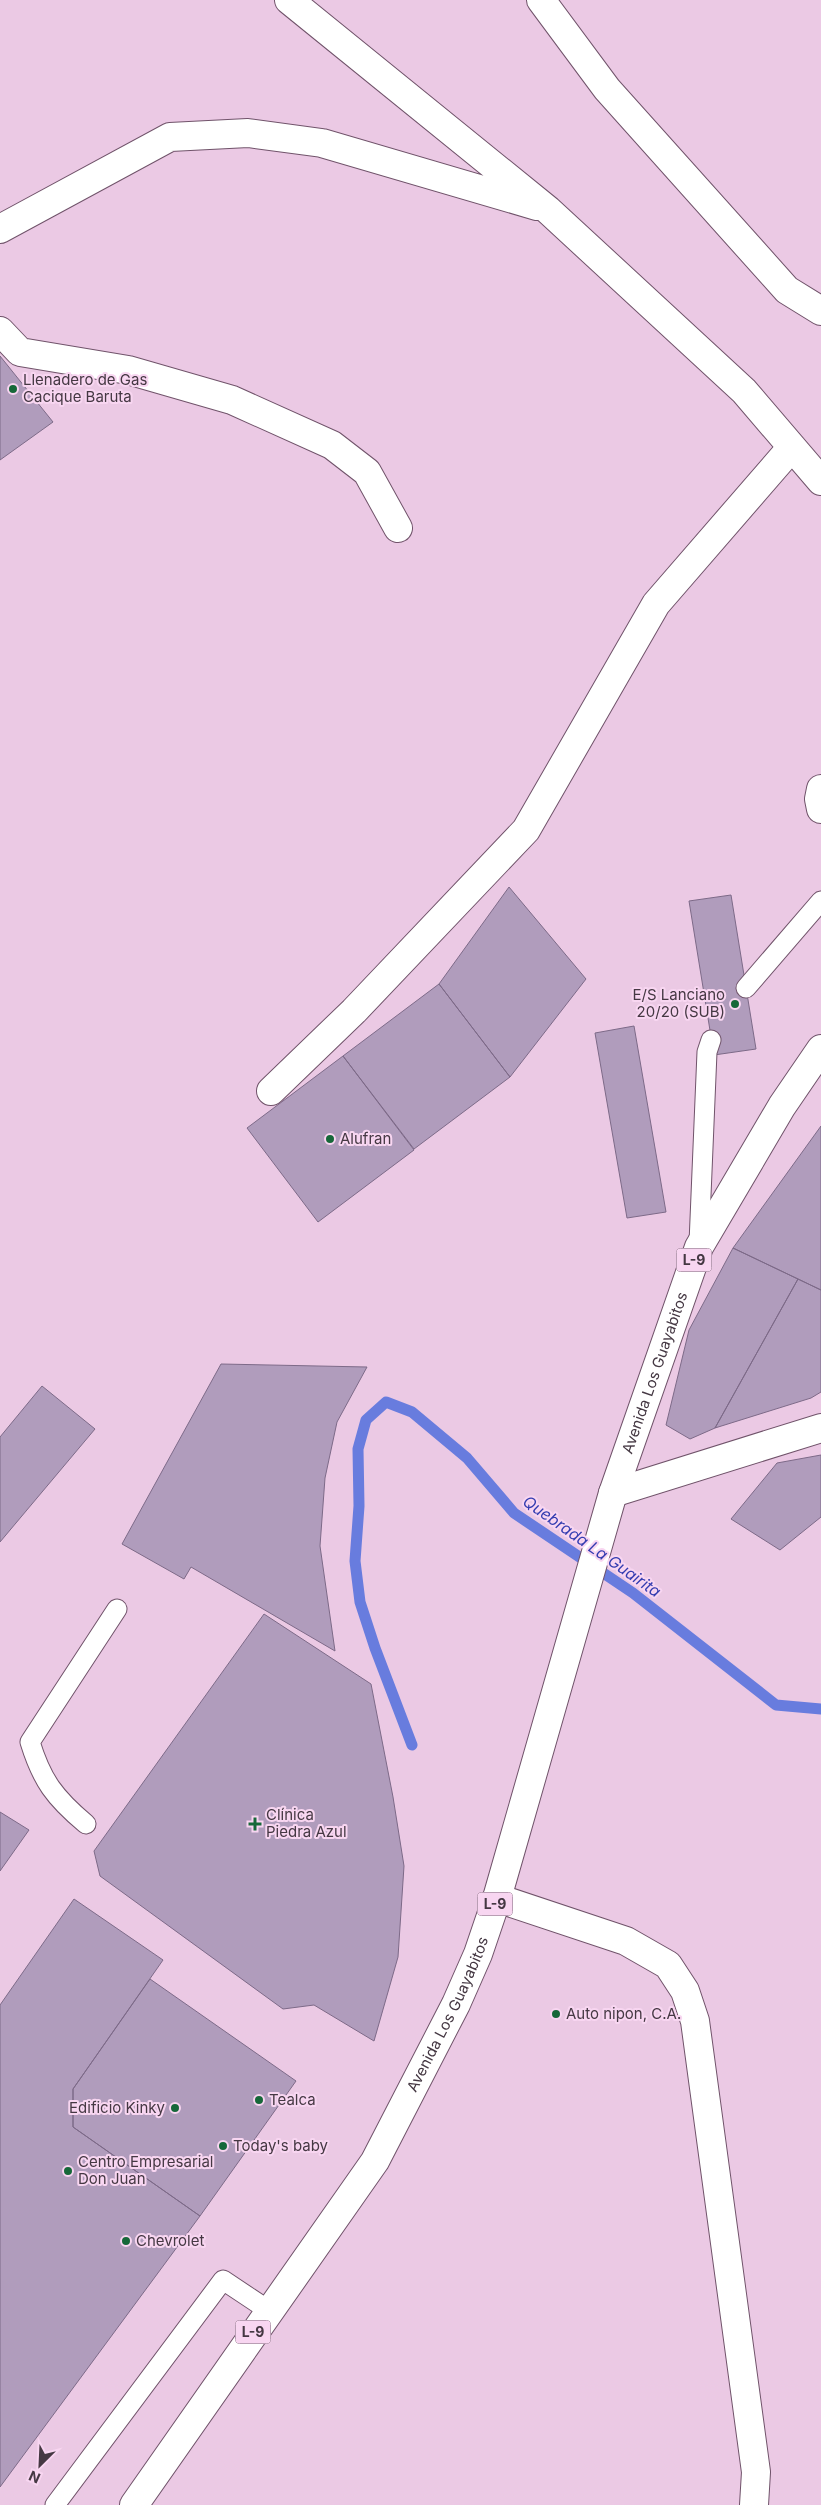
<svg xmlns="http://www.w3.org/2000/svg" width="821" height="2505" font-family="Inter,sans-serif">
<style>
.lines{fill:none;stroke-linecap:round;stroke-linejoin:round}
.stream{stroke:#687cde;stroke-width:11}
.building{fill:#b09cbc;stroke:#7d6a88}
.service-casing{stroke:#70536a;stroke-width:21}
.minor-casing{stroke:#70536a;stroke-width:30}
.primary-casing{stroke:#70536a;stroke-width:30}
.service{stroke:#fff;stroke-width:19}
.minor{stroke:#fff;stroke-width:28}
.primary{stroke:#fff;stroke-width:28}
.poi-dot{fill:#166839;stroke:#f8d6f1;stroke-width:2}
.labels{text-anchor:middle;stroke-width:4;stroke-linejoin:round;paint-order:stroke}
.shield{fill:#f8d6f1;stroke:#7b6777;stroke-width:1}
.shield-label{font-size:14px;font-weight:bold;fill:#453843}
.poi-label{font-size:15px;fill:#453843;stroke:#f8d6f1;text-anchor:start}
.street-label{font-size:15px;fill:#453843;stroke:#f8d6f1}
.water-label{font-size:16px;font-style:italic;fill:#343db0;stroke:#f8d6f1}
</style>
<rect width="100%" height="100%" fill="#ebc9e4"/>
<g class="lines">
<path class="stream" d="M 412,1745 L 375,1648 L 360,1602 L 355,1561 L 359,1506 L 358,1449 L 366,1420 L 386,1402 L 412,1412 L 467,1458 L 514,1513 L 633,1593 L 776,1705 L 821,1709"/>
</g>
<path class="building" d="M 0,356 L 53,422 L 0,460 Z
M 509,887 L 586,979 L 510,1077 L 439,984 Z
M 731,895 L 756,1049 L 714,1055 L 689,901 Z
M 439,984 L 510,1077 L 414,1149 L 343,1056 Z
M 634,1026 L 666,1212 L 627,1218 L 595,1033 Z
M 343,1056 L 414,1150 L 318,1222 L 247,1128 Z
M 821,1126 L 821,1290 L 733,1248 Z
M 733,1248 L 798,1279 L 715,1428 L 690,1439 L 666,1425 L 689,1330 Z
M 798,1279 L 821,1290 L 821,1392 L 811,1398 L 715,1428 Z
M 221,1364 L 367,1367 L 337,1422 L 325,1478 L 320,1546 L 335,1651 L 191,1567 L 184,1579 L 122,1544 Z
M 42,1386 L 95,1429 L 0,1542 L 0,1437 Z
M 821,1455 L 821,1517 L 780,1550 L 731,1519 L 777,1463 Z
M 264,1614 L 371,1684 L 393,1797 L 404,1866 L 398,1957 L 374,2041 L 314,2005 L 283,2009 L 100,1876 L 94,1851 Z
M 0,1812 L 29,1830 L 0,1871 Z
M 74,1899 L 163,1960 L 73,2089 L 73,2127 L 200,2216 L 0,2487 L 0,2005 Z
M 150,1979 L 296,2081 L 200,2216 L 73,2127 L 73,2089 Z"/>
<g class="lines">
<g class="service-casing">
<path id="service" d="M 746,988 L 821,901
M 699,1243 L 707,1052 L 711,1040
M 86,1824 C 55,1798 42,1781 30,1742 L 117,1609
M 55,2505 L 223,2280 L 268,2310"/>
</g>
<g class="minor-casing">
<path id="minor" d="M 289,0 L 548,210 L 744,391 L 821,481
M 541,0 L 607,89 L 787,290 L 821,311
M 0,229 L 170,137 L 248,133 L 322,143 L 537,206
M 0,331 L 20,352 L 128,370 L 232,400 L 332,445 L 367,472 L 398,528
M 821,789 L 819,799 L 821,809
M 271,1091 L 354,1011 L 526,830 L 656,604 L 792,447
M 613,1493 L 821,1428
M 497,1898 L 626,1941 L 668,1965 L 685,1991 L 695,2021 L 756,2472 L 754,2505"/>
</g>
<g class="primary-casing">
<g id="primary">
<path id="s1" d="M 134,2505 L 375,2161 L 456,2004 L 478,1954 L 497,1898 L 613,1493 L 699,1247 L 782,1106 L 821,1049"/>
</g>
</g>
<use href="#service" class="service"/>
<use href="#minor" class="minor"/>
<use href="#primary" class="primary"/>
</g>
<g class="poi-dot">
<circle cx="13" cy="389" r="5"/>
<circle cx="735" cy="1004" r="5"/>
<circle cx="330" cy="1139" r="5"/>
<path d="M252.5 1816.5h5v5h5v5h-5v5h-5v-5h-5v-5h5z"/>
<circle cx="556" cy="2014" r="5"/>
<circle cx="259" cy="2100" r="5"/>
<circle cx="175" cy="2108" r="5"/>
<circle cx="223" cy="2146" r="5"/>
<circle cx="68" cy="2171" r="5"/>
<circle cx="126" cy="2241" r="5"/>
</g>
<g class="labels">
<g class="shield">
<rect x="676.5" y="1248.5" width="35" height="23" rx="4"/>
<rect x="477.5" y="1892.5" width="35" height="23" rx="4"/>
<rect x="235.5" y="2320.5" width="35" height="23" rx="4"/>
</g>
<g class="shield-label">
<text x="694" y="1265">L-9</text>
<text x="495" y="1909">L-9</text>
<text x="253" y="2337">L-9</text>
</g>
<g class="poi-label">
<text x="23" y="385">Llenadero de Gas<tspan x="23" dy="17">Cacique Baruta</tspan></text>
<text x="725" y="1000" text-anchor="end">E/S Lanciano<tspan x="725" dy="17">20/20 (SUB)</tspan></text>
<text x="340" y="1144">Alufran</text>
<text x="266" y="1820">Clínica<tspan x="266" dy="17">Piedra Azul</tspan></text>
<text x="566" y="2019">Auto nipon, C.A.</text>
<text x="269" y="2105">Tealca</text>
<text x="165" y="2113" text-anchor="end">Edificio Kinky</text>
<text x="233" y="2151">Today's baby</text>
<text x="78" y="2167">Centro Empresarial<tspan x="78" dy="17">Don Juan</tspan></text>
<text x="136" y="2246">Chevrolet</text>
</g>
<g class="street-label">
<text dy="5" stroke="none"><textPath href="#s1" startOffset="1259">Avenida Los Guayabitos</textPath></text>
<text dy="5" stroke="none"><textPath href="#s1" startOffset="584">Avenida Los Guayabitos</textPath></text>
</g>
<g class="water-label">
<text transform="translate(592 1546) rotate(35)" y="6">Quebrada La Guairita</text>
</g>
</g>
<g transform="translate(40 2465) rotate(204)" stroke="#f8d6f1" stroke-width="4" paint-order="stroke">
<path d="M0-4L9 19L0 12L-9 19Z" fill="#453843"/>
<text y="-8" font-size="14" font-weight="bold" text-anchor="middle" fill="#453843">N</text>
</g>
</svg>
